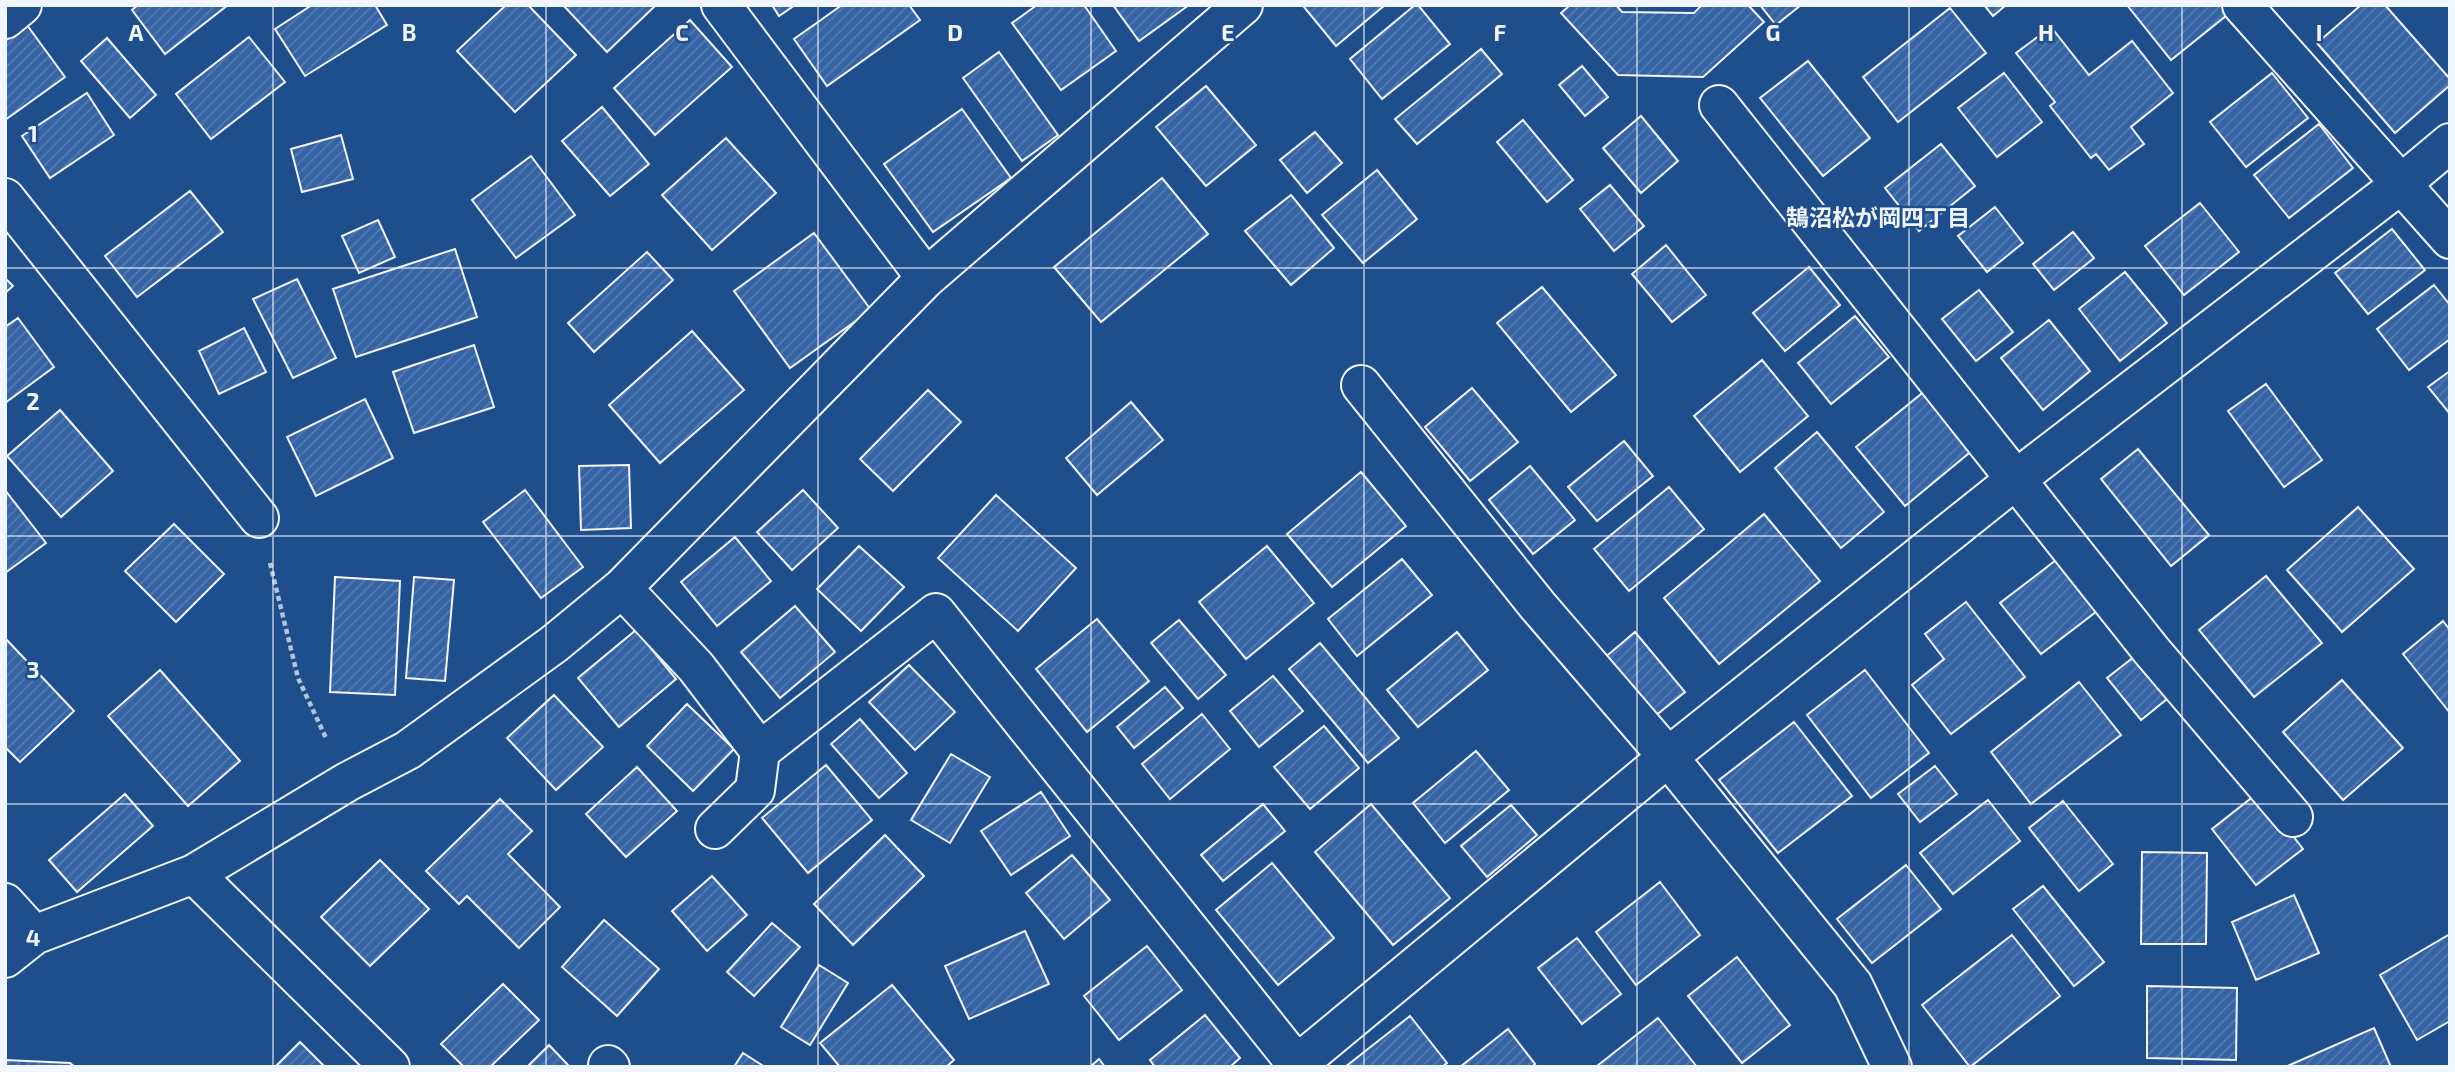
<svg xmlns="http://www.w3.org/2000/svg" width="2455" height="1072" font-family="'Exo 2','Noto Sans JP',sans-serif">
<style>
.building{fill:url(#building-hatch);stroke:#f2f6ff;stroke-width:2}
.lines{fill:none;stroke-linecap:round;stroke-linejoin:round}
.minor-casing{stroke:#f2f6ff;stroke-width:42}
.path{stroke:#b3c4dc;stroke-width:4.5;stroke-dasharray:5 3.5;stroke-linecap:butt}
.minor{stroke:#1f4e8c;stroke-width:38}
.grid{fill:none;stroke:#f2f6ff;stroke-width:2;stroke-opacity:0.55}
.labels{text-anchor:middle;stroke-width:5;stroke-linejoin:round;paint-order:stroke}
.neighbourhood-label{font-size:23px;font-weight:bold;fill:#f2f6ff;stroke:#1f4e8c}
.grid-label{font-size:23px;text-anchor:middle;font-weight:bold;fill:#f2f6ff;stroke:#1f4e8c;stroke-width:5;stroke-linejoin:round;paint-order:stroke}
</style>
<defs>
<pattern id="building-hatch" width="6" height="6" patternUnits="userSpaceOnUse" patternTransform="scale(1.75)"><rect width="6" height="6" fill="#3563a3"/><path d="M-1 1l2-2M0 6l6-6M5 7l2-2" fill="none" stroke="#537ab1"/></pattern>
</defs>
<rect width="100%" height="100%" fill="#1f4e8c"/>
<path class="building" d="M 138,5 L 228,5 L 165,54 L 132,10 Z
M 312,5 L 375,5 L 387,25 L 305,76 L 275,29 Z
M 506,5 L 528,5 L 576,55 L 515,112 L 457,51 Z
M 563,5 L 656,5 L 607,52 Z
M 772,5 L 795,5 L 779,16 Z
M 842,5 L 909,5 L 920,20 L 827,86 L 794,39 Z
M 1037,5 L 1084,5 L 1116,51 L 1061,90 L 1012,23 Z
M 1113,5 L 1189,5 L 1139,41 Z
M 1306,5 L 1385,5 L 1336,46 L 1304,7 Z
M 1415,5 L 1418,5 L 1450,44 L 1382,99 L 1350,59 Z
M 1570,5 L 1616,5 L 1622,12 L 1694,13 L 1702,5 L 1748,5 L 1764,22 L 1703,77 L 1618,75 L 1561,13 Z
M 1760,5 L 1801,5 L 1776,25 Z
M 1984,5 L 2006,5 L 1993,16 Z
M 2127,5 L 2227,5 L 2232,11 L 2171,60 Z
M 2361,5 L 2385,5 L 2450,79 L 2450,85 L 2395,133 L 2317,43 Z
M 1950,8 L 1986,53 L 1898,122 L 1863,77 Z
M 690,20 L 732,67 L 655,135 L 614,88 Z
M 27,25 L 65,77 L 5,120 L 5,41 Z
M 2051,27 L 2089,75 L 2132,41 L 2173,93 L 2131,127 L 2144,144 L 2109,170 L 2096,154 L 2091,158 L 2050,106 L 2055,102 L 2016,53 Z
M 249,37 L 285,82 L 211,139 L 176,94 Z
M 107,38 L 156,95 L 130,118 L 81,61 Z
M 1481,49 L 1502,74 L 1417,144 L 1395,119 Z
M 999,52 L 1058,135 L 1022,161 L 963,78 Z
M 1808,61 L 1870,138 L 1823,176 L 1760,98 Z
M 1582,66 L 1608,97 L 1585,116 L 1559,85 Z
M 2004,73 L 2042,122 L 1997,157 L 1958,108 Z
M 2272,73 L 2308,118 L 2246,167 L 2210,122 Z
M 1206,86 L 1256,145 L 1206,186 L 1156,127 Z
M 87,93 L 114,135 L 50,178 L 22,136 Z
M 602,107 L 649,164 L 610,196 L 562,141 Z
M 962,109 L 1011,178 L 933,232 L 884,164 Z
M 1641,116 L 1678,161 L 1641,193 L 1603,148 Z
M 1523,120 L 1573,180 L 1547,202 L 1497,142 Z
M 2319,124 L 2353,168 L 2289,218 L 2254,175 Z
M 1315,132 L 1342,163 L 1307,193 L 1280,160 Z
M 341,135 L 353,179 L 302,192 L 291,149 Z
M 726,138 L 776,193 L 712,250 L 662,195 Z
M 1941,144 L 1975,186 L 1919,231 L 1885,188 Z
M 531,156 L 575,215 L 516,258 L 472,200 Z
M 1377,170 L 1417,219 L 1363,263 L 1322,215 Z
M 1162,178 L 1208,234 L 1101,322 L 1054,267 Z
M 1610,185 L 1644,226 L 1614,251 L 1580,209 Z
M 190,191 L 223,232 L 137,297 L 105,256 Z
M 1291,195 L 1334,248 L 1291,285 L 1245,231 Z
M 2200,203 L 2239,252 L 2184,295 L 2145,246 Z
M 1995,207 L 2023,243 L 1987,272 L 1958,236 Z
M 378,220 L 395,257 L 359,273 L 342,236 Z
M 2392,229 L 2425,270 L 2368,314 L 2335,273 Z
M 2073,232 L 2094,258 L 2054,290 L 2033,264 Z
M 814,233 L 871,310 L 790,368 L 734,291 Z
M 1666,245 L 1706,295 L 1672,322 L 1632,274 Z
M 455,249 L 477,317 L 356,357 L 333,289 Z
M 647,252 L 673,280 L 594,352 L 568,323 Z
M 1809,267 L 1840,305 L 1785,351 L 1753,313 Z
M 2125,272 L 2167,323 L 2120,361 L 2079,309 Z
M 5,278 L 13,286 L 5,293 Z
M 297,279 L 336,358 L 293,378 L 253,299 Z
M 2434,285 L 2450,305 L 2450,339 L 2409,370 L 2377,329 Z
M 1542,287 L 1616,375 L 1571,412 L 1497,323 Z
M 1979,290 L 2013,332 L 1976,361 L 1942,319 Z
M 1855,316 L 1889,357 L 1831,404 L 1798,363 Z
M 18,318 L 54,367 L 5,403 L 5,327 Z
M 2049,320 L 2090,371 L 2043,410 L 2001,358 Z
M 244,328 L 266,372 L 219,394 L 199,351 Z
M 692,331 L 744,390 L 660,463 L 609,405 Z
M 474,345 L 494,407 L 414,433 L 393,372 Z
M 1762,360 L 1808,416 L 1740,472 L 1694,416 Z
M 2450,371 L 2450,414 L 2428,387 Z
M 2266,384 L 2322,460 L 2284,487 L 2228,411 Z
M 1931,386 L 1980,444 L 1905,506 L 1856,447 Z
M 1472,388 L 1518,442 L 1470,481 L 1425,427 Z
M 928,390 L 961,422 L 893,491 L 860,459 Z
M 365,399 L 393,458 L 316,496 L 287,437 Z
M 1131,402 L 1163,440 L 1097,495 L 1066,458 Z
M 60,410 L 113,471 L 61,517 L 7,456 Z
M 1817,432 L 1884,512 L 1841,548 L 1775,468 Z
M 1624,441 L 1653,476 L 1597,521 L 1568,487 Z
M 2138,449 L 2209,535 L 2171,566 L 2101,479 Z
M 629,465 L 631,528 L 581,530 L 579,466 Z
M 1530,466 L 1575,520 L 1533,554 L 1489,500 Z
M 1361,472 L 1406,526 L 1332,587 L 1287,534 Z
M 1669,487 L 1704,529 L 1629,591 L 1594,549 Z
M 5,490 L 46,543 L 5,573 Z
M 525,490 L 583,567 L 541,598 L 483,522 Z
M 803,490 L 838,528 L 792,570 L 757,532 Z
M 996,495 L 1076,568 L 1018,631 L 938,558 Z
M 2358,507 L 2414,569 L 2342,632 L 2287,570 Z
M 1764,514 L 1820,581 L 1719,664 L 1664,598 Z
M 174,524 L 224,574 L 176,622 L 125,571 Z
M 735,537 L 771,581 L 717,626 L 681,582 Z
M 859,546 L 904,587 L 861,631 L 817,589 Z
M 1267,546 L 1314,603 L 1246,659 L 1199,602 Z
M 2060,557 L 2101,608 L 2041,654 L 2000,603 Z
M 1402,559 L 1432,595 L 1357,656 L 1328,619 Z
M 2266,576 L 2322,643 L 2254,697 L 2199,630 Z
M 335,577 L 400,581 L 395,695 L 330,692 Z
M 414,577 L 454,580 L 445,681 L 406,678 Z
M 1966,602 L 2025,677 L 1951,734 L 1912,685 L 1944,659 L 1925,634 Z
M 795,606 L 835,652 L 780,698 L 741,652 Z
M 1097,619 L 1149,681 L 1087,732 L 1036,669 Z
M 1179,620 L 1226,675 L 1198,699 L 1151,643 Z
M 2443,621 L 2450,630 L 2450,713 L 2403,654 Z
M 636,630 L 676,679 L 619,727 L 578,678 Z
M 1457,632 L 1488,670 L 1418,727 L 1387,690 Z
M 1635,632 L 1685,692 L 1645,724 L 1596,665 Z
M 5,638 L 74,711 L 20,762 L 5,747 Z
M 1320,643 L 1399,738 L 1368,763 L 1289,669 Z
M 2139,653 L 2172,695 L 2141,720 L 2107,678 Z
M 909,665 L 955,712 L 915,750 L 869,702 Z
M 160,670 L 240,761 L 188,806 L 108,716 Z
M 1865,670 L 1929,753 L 1871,798 L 1807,715 Z
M 1273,676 L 1303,711 L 1259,747 L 1230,711 Z
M 2342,680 L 2403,748 L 2343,800 L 2283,732 Z
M 2079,682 L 2121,735 L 2031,804 L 1991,752 Z
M 1165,687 L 1183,708 L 1134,748 L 1117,727 Z
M 554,695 L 603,747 L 556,790 L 507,738 Z
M 687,704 L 734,749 L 693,791 L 647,746 Z
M 1202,714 L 1230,749 L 1170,799 L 1142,764 Z
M 860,719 L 907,773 L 879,798 L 831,744 Z
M 1794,722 L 1852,796 L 1778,853 L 1719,780 Z
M 1324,726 L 1359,768 L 1310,809 L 1274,767 Z
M 1476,751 L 1509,790 L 1445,843 L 1413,803 Z
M 951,754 L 990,777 L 950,843 L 911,820 Z
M 826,765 L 872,820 L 808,873 L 762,818 Z
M 1935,766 L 1957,794 L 1920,822 L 1898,794 Z
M 637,767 L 677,811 L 626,857 L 586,814 Z
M 1041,792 L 1070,836 L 1011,875 L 981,831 Z
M 2259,792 L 2303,849 L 2256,885 L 2212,829 Z
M 125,794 L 153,826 L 77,892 L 49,860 Z
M 500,799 L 532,831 L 508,854 L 560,907 L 519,948 L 467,896 L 459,904 L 426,871 Z
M 1988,800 L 2020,841 L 1953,894 L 1920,853 Z
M 2063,801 L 2113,864 L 2079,891 L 2029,828 Z
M 1263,804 L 1285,831 L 1223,881 L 1201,855 Z
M 1371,804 L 1450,898 L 1393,945 L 1315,852 Z
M 1511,805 L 1537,835 L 1487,877 L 1461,846 Z
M 885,835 L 924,876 L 853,945 L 814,904 Z
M 2142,852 L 2207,853 L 2206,944 L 2141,944 Z
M 1072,855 L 1110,900 L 1064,939 L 1026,893 Z
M 380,860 L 429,909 L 370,966 L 321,917 Z
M 1272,863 L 1334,938 L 1278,985 L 1216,910 Z
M 1906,865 L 1941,909 L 1872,963 L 1837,919 Z
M 712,876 L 747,915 L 707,951 L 672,911 Z
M 1660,882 L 1700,935 L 1636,985 L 1596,932 Z
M 2043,886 L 2104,962 L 2074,986 L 2013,909 Z
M 2294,895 L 2319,953 L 2256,980 L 2232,922 Z
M 604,920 L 659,969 L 617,1016 L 562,967 Z
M 772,923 L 800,947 L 754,996 L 727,972 Z
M 1025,931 L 1049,984 L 969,1019 L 945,966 Z
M 2450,934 L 2450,1021 L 2417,1040 L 2380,975 Z
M 2012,935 L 2060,996 L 1970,1067 L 1922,1005 Z
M 1577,938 L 1621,994 L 1582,1024 L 1538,968 Z
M 1147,946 L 1182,990 L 1119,1040 L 1084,996 Z
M 1737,957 L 1790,1025 L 1742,1063 L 1688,996 Z
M 819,965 L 848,983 L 810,1045 L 781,1027 Z
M 503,984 L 539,1020 L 490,1067 L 464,1067 L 441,1044 Z
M 892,985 L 954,1060 L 946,1067 L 840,1067 L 820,1043 Z
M 2147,986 L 2237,988 L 2236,1060 L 2147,1058 Z
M 1205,1015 L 1240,1058 L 1230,1067 L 1155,1067 L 1150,1060 Z
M 1410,1016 L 1447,1063 L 1442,1067 L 1345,1067 Z
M 1658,1018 L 1697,1067 L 1597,1066 Z
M 2374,1028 L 2391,1067 L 2285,1067 Z
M 1508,1029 L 1535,1064 L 1532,1067 L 1460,1067 Z
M 300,1042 L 325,1067 L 275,1067 Z
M 549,1045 L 570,1067 L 527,1067 Z
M 743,1053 L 765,1067 L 734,1067 Z
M 1099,1059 L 1105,1067 L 1090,1067 Z
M 5,1060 L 70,1063 L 75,1067 L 5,1067 Z"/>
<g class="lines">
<g class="minor-casing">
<path id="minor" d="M 721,5 L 926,278
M 2242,5 L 2450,239
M 5,19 L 22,5
M 1719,105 L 2151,650 L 2293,817
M 5,198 L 259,518
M 1361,385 L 1538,606 L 1668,757 L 1853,985 L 1892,1067
M 622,588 L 696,667 L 760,751 L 936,613 L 1299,1067
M 715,829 L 755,790 L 760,751
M 194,874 L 390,1067
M 5,903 L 34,935
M 5,958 L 34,935 L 194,874 L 347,782 L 408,750 L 554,644 L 622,588 L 926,278 L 1243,5
M 608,1065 L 610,1067
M 1294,1067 L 1668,757 L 2015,480 L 2401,184 L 2450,143"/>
</g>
<path class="path" d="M 270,563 L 298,678 L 326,738"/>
<use href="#minor" class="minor"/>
</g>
<path class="grid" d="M 273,5 L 273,1067M 546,5 L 546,1067M 818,5 L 818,1067M 1091,5 L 1091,1067M 1364,5 L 1364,1067M 1637,5 L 1637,1067M 1909,5 L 1909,1067M 2182,5 L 2182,1067M 5,268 L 2450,268M 5,536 L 2450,536M 5,804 L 2450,804"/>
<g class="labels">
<g class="neighbourhood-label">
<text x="1878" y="226">鵠沼松が岡四丁目</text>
</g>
</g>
<g class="grid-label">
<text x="136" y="41">A</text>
<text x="409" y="41">B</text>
<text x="682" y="41">C</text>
<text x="955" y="41">D</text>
<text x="1228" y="41">E</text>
<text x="1500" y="41">F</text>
<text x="1773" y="41">G</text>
<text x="2046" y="41">H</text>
<text x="2319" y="41">I</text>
<text x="33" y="142">1</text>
<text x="33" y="410">2</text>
<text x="33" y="678">3</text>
<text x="33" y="946">4</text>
</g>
<rect width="2455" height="1072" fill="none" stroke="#f2f6ff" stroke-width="14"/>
</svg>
